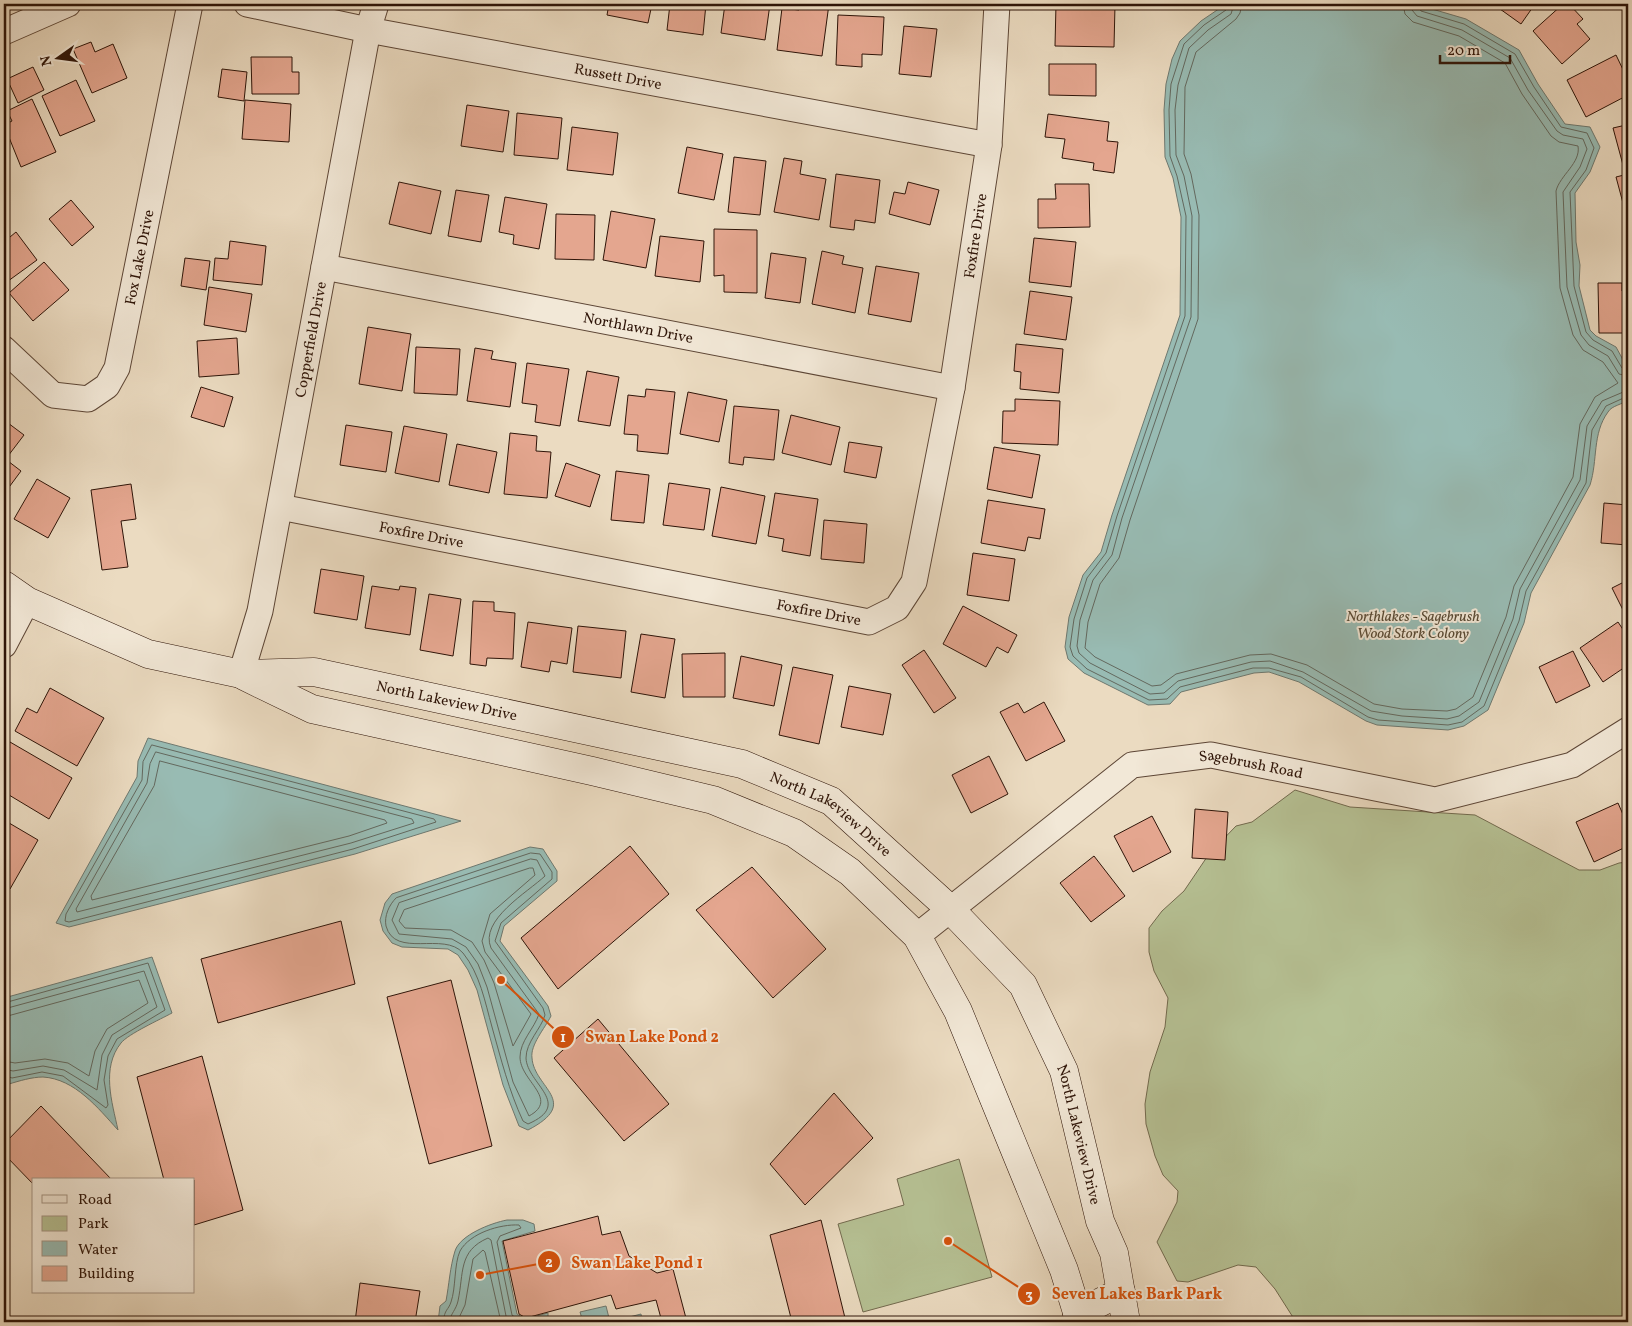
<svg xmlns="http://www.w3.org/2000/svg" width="1632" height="1326" font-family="Vollkorn,serif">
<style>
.green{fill:#b6c194;stroke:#726a4e}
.water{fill:#98bbb3;stroke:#6e786f}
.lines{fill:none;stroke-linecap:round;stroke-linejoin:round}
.shore{stroke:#63685e;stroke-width:1}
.building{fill:#e4a68f;stroke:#2e1408}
.street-casing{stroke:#5d4636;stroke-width:27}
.secondary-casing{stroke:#2e1408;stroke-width:29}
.street{stroke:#f2e8d7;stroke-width:25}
.secondary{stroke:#f2e8d7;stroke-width:28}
.labels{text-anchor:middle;stroke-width:4;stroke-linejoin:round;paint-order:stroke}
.street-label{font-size:15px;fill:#2e1408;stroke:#f2e8d7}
.park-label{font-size:15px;font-style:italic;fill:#574832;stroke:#f2e8d7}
.leader{fill:none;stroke:#d5520c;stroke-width:2}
.callout-dot{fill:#d5520c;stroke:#f2e8d7;stroke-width:2}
.mark-label{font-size:15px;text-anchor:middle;font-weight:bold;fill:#fff}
.callout-label{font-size:16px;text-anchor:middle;font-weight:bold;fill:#d5520c;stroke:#f2e8d7;stroke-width:4;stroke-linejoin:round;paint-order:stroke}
</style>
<rect width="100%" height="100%" fill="#ebdbc1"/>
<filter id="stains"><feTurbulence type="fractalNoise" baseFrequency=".004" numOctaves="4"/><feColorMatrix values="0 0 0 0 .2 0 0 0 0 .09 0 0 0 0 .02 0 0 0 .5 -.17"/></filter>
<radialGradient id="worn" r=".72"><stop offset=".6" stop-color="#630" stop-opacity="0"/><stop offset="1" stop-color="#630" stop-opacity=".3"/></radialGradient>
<path class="green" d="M 1295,790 L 1350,807 L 1475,815 L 1579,870 L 1600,870 L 1619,863 L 1628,862 L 1628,1322 L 1296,1322 L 1275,1289 L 1256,1267 L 1238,1265 L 1188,1282 L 1177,1281 L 1157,1242 L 1177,1202 L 1178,1191 L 1163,1175 L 1155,1156 L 1146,1124 L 1145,1104 L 1150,1072 L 1165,1027 L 1168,998 L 1154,971 L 1149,952 L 1149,928 L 1162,911 L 1184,891 L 1209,854 L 1236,826 L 1252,822 Z
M 959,1159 L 992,1277 L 863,1312 L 838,1224 L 904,1205 L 897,1179 Z"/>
<path class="water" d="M 1226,4 L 1415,4 L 1466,19 L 1519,50 L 1538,84 L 1565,124 L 1590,127 L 1600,147 L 1590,172 L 1575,193 L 1576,242 L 1580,265 L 1579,286 L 1590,330 L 1596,336 L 1616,347 L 1628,369 L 1628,399 C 1623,405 1612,405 1608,412 C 1592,434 1598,460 1590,485 L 1531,593 L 1524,623 L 1488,710 L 1464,726 L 1448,730 L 1377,725 L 1366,721 L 1299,682 L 1269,672 L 1254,673 L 1181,692 L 1170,704 L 1148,705 L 1084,673 L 1068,659 L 1065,647 L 1069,617 L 1083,575 L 1101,552 L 1112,515 L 1180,315 L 1181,217 L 1173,178 L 1165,157 L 1164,110 L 1166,84 L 1172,59 L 1180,41 L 1201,21 Z
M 148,738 L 461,821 L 355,854 L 69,927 L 56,923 L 137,777 L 138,761 Z
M 530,847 L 543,849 L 557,871 L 557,881 L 504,926 L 500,941 L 548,1006 L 551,1016 C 545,1028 530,1045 532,1058 C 534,1088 582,1102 528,1130 L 519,1126 L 503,1085 L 477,990 L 468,970 L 458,955 L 448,949 L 402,947 L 392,943 L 383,931 L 380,920 L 385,903 L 392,894 Z
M 152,957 L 172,1013 C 161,1019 128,1034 121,1043 C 101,1068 112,1102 118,1130 C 98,1108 75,1079 43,1077 C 32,1077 19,1081 9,1084 L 4,1078 L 4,998 Z
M 507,1220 L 523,1220 L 534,1224 L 535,1231 L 502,1241 L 517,1314 L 525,1319 L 548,1313 L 548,1319 L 542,1322 L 438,1322 L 440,1306 L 446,1301 C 449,1285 450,1267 455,1251 C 460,1235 491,1223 507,1220 Z
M 606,1306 L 610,1322 L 641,1314 L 642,1322 L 583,1322 L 580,1312 Z"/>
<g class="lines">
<path class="shore" d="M 1228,4 L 1226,10 L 1204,25 L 1184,44 L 1171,84 L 1169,110 L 1170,156 L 1177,176 L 1186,216 L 1185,316 L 1117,516 L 1106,553 L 1087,578 L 1074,619 L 1070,647 L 1073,656 L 1087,669 L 1149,700 L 1167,699 L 1180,687 L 1253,668 L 1269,668 L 1301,677 L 1368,717 L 1378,720 L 1448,725 L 1462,722 L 1484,706 L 1519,621 L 1526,591 L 1586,483 L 1592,430 L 1606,406 L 1628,396
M 1234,4 L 1231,14 L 1208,30 L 1189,48 L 1178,85 L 1175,110 L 1176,155 L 1184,176 L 1192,216 L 1191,317 L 1122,518 L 1112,555 L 1093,580 L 1080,620 L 1077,646 L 1079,653 L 1090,663 L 1150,694 L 1164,693 L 1178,681 L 1251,662 L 1270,661 L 1303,672 L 1371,711 L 1402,716 L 1447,719 L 1459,716 L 1479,702 L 1513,619 L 1520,589 L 1580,480 L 1587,426 L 1602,401 L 1628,390
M 1242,4 L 1240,13 L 1236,19 L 1196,52 L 1185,87 L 1184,154 L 1191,174 L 1199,215 L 1198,319 L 1130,520 L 1119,558 L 1100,584 L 1088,622 L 1085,648 L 1095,657 L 1152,686 L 1161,685 L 1176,674 L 1250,655 L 1271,654 L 1307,665 L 1374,704 L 1402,709 L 1447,711 L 1456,709 L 1473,697 L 1506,617 L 1514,586 L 1573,477 L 1580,424 L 1595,397 L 1618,383 L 1603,362 L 1583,350 L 1573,335 L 1560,288 L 1556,191 C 1560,175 1581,163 1578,146 L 1559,142 L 1551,136 L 1522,94 L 1505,63 L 1459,36 L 1413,22 L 1405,14 L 1403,4
M 1411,4 L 1412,10 L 1417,16 L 1462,30 L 1510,58 L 1528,90 L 1557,131 L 1563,135 L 1583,139 L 1587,149 L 1580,167 L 1563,192 L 1567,287 L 1581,335 L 1589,345 L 1608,356 L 1619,374 L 1628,376
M 1417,4 L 1421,11 L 1464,24 L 1515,54 L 1534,87 L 1561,127 L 1587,133 L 1594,148 L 1586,170 L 1570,192 L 1574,286 L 1586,332 L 1593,340 L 1612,351 L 1622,368 L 1628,370
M 152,745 L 434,819 L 436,822 L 353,849 L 69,922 L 65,921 L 66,914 L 142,780 L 143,762 Z
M 156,752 L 412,819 L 414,823 L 351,843 L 77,912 L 76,909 L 147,783 L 150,764 Z
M 160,761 L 385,820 L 387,823 L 349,836 L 92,900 L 91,896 L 154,786 Z
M 531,853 L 540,854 L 552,872 L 552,879 L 501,923 L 495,941 L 543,1008 L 545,1015 C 541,1029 526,1042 526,1058 C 527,1084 574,1104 528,1124 L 523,1121 C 509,1091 501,1059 492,1027 C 485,1002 480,974 463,953 C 444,931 395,959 386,926 C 384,916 389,905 396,898 Z
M 531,859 L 537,860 L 545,876 C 528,892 479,920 491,948 L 539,1014 C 534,1029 520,1041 520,1057 C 520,1081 560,1099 529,1116 L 513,1082 L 487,987 L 478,964 L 466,947 L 452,939 L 399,934 L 392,920 L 399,903 Z
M 530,868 L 533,868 L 535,875 L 490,914 L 482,941 L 485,952 L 531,1014 L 513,1046 L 494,983 L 484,960 L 472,942 L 451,930 L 405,928 L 399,921 L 404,910 Z
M 4,1003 L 148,963 L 165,1010 L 117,1039 L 108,1056 L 104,1080 L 108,1105 L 106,1108 L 63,1076 L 42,1072 L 12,1078 L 4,1075
M 4,1009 L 144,971 L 157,1007 L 112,1035 L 102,1055 L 97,1090 L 64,1070 L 43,1066 L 13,1071 L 4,1069
M 4,1017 L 139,980 L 148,1003 L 107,1029 L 95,1051 L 89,1076 L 68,1063 L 45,1059 L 15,1063 L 4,1061
M 443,1322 C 445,1308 448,1311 451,1302 C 456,1288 454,1264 460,1251 C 470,1233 500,1224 519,1225 L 521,1228 L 500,1236 L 497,1242 L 512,1315 L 521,1322
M 449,1322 C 451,1313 456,1310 458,1301 C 464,1273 458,1251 488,1238 L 491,1240 L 506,1316 L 510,1322
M 457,1322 L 465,1305 L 473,1259 L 483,1250 L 485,1252 L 501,1322"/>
</g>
<path class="building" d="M 609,4 L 652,4 L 648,23 L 607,15 Z
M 670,4 L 706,4 L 703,35 L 667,30 Z
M 725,4 L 770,4 L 765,40 L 721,33 Z
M 800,4 L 829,4 L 822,56 L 777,50 L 782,8 L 799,10 Z
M 1056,4 L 1115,5 L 1114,47 L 1055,46 Z
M 1493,4 L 1535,4 L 1521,24 Z
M 1563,4 L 1569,4 L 1583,19 L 1577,24 L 1590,39 L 1562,64 L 1533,31 Z
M 838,15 L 884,17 L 882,55 L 862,54 L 862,67 L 836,65 Z
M 904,26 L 937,29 L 931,77 L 899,74 Z
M 91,42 L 95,52 L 113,44 L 127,78 L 92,93 L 73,49 Z
M 1616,55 L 1628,80 L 1628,95 L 1586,117 L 1567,80 Z
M 251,57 L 292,57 L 292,72 L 299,72 L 299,94 L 252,94 Z
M 1049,64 L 1096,64 L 1096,96 L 1049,95 Z
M 33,67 L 44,90 L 18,103 L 7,79 Z
M 222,69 L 247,72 L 244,101 L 218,97 Z
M 76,80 L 95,121 L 60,136 L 42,96 Z
M 32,99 L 56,152 L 21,167 L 4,125 L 12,121 L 7,111 Z
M 245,100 L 291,104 L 289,142 L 242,139 Z
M 467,105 L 509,111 L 503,152 L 461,146 Z
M 1628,112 L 1628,163 L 1623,165 L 1613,128 L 1626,125 L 1623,113 Z
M 517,113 L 562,118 L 558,159 L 514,155 Z
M 1048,114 L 1109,122 L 1107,141 L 1118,142 L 1114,173 L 1093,170 L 1094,163 L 1062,158 L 1065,139 L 1045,137 Z
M 572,127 L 618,133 L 613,175 L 567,170 Z
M 687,147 L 723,154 L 714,200 L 678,193 Z
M 734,157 L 766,161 L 760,215 L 728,212 Z
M 784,158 L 802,161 L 800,174 L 826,179 L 819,220 L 774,212 Z
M 836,174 L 880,180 L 875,223 L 855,220 L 854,230 L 830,227 Z
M 1628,174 L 1628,218 L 1627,218 L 1616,177 Z
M 399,182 L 441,191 L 431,234 L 389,224 Z
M 908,182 L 939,190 L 930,225 L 889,214 L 894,192 L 905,194 Z
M 1055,184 L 1089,184 L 1090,227 L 1038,228 L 1038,199 L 1056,199 Z
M 456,190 L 489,195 L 481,242 L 448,236 Z
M 505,197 L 547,204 L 539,249 L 513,244 L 514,235 L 499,232 Z
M 71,200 L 94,227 L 72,246 L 49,219 Z
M 611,211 L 655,219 L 646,268 L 603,260 Z
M 556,214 L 595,215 L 594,260 L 555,259 Z
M 714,229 L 757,230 L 757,293 L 724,292 L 724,275 L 714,276 Z
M 16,232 L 37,260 L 4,284 L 4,242 Z
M 660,236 L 704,241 L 700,282 L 655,276 Z
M 1034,238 L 1076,242 L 1071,287 L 1029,282 Z
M 230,241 L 266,246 L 262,285 L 213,280 L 215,258 L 228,259 Z
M 822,251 L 844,256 L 842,264 L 863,268 L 855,313 L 812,304 Z
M 771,253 L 806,258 L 800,303 L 765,298 Z
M 185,258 L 210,261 L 206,290 L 181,286 Z
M 44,262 L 69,290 L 33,321 L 9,293 Z
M 876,266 L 919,273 L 911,322 L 868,314 Z
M 1598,283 L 1622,283 L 1622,291 L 1628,291 L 1628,333 L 1599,333 Z
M 209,287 L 252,294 L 246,332 L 204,325 Z
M 1030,291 L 1072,297 L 1066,340 L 1024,334 Z
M 368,327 L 411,334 L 402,391 L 359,384 Z
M 237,338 L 239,374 L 199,377 L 197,341 Z
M 1016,344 L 1063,349 L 1059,393 L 1020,389 L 1021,372 L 1014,371 Z
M 416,347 L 460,349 L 457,395 L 414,393 Z
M 475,348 L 493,351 L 491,359 L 516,363 L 510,407 L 467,401 Z
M 527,363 L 569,369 L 560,426 L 535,422 L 537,405 L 522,403 Z
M 587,371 L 619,377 L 610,426 L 578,421 Z
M 201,387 L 233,397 L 224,427 L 191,417 Z
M 646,389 L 675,392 L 668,454 L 637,451 L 638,435 L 624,434 L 628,395 L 645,397 Z
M 688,392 L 727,400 L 719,442 L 680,434 Z
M 1015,399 L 1060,401 L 1058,445 L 1002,443 L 1003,411 L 1015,411 Z
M 734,406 L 779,410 L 774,460 L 744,457 L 743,465 L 729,463 Z
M 791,415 L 840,427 L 831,465 L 782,453 Z
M 4,420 L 24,435 L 8,456 L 4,452 Z
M 346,425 L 392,432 L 386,472 L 340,465 Z
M 404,426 L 447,434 L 439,482 L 395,473 Z
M 510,433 L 537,436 L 536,451 L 551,452 L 547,498 L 504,494 Z
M 849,442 L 882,447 L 876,478 L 844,472 Z
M 457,444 L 497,452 L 489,493 L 449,485 Z
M 994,447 L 1040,455 L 1032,498 L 987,489 Z
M 4,458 L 21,471 L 4,494 Z
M 566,463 L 600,475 L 590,507 L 555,496 Z
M 616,471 L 649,475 L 644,523 L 611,520 Z
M 37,479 L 70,498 L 48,538 L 14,519 Z
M 669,483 L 710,489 L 704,530 L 663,525 Z
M 131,484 L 136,519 L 121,521 L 128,567 L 102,570 L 91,490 Z
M 721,487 L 765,496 L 756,544 L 712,536 Z
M 775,493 L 818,499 L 810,556 L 782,551 L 784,539 L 768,536 Z
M 988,500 L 1045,509 L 1040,539 L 1028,537 L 1025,551 L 981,543 Z
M 1604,503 L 1628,505 L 1628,545 L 1601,543 Z
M 824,520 L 867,524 L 864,563 L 821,559 Z
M 973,553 L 1015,559 L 1009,601 L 967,595 Z
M 321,569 L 364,576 L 357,620 L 314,613 Z
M 1628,580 L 1628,620 L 1612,588 Z
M 372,586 L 399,590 L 400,586 L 416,588 L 410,635 L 365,628 Z
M 429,594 L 461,599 L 453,656 L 420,650 Z
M 473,601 L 494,602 L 494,611 L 515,613 L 513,659 L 487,658 L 486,666 L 470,664 Z
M 963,606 L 1017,635 L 1008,653 L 997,647 L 986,667 L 943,644 Z
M 528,622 L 572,628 L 567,664 L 551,661 L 549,672 L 521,667 Z
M 1618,622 L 1628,637 L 1628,665 L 1603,682 L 1580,648 Z
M 578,626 L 626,631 L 621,678 L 573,672 Z
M 641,634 L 675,639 L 665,698 L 631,692 Z
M 924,650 L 956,698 L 934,713 L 902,665 Z
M 1573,651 L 1590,686 L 1556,703 L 1539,667 Z
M 725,653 L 725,697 L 683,697 L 682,654 Z
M 741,656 L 782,665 L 774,706 L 733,698 Z
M 793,667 L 833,675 L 819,744 L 779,735 Z
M 849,686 L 891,694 L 883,735 L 841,727 Z
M 50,688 L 104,718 L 77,766 L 15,731 L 27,708 L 37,713 Z
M 1044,702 L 1065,741 L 1026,761 L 1000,712 L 1018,703 L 1024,713 Z
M 10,742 L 72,778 L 49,819 L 4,792 L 4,752 Z
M 989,756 L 1008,794 L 971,813 L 952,775 Z
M 1618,803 L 1628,826 L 1628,846 L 1594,862 L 1576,822 Z
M 1195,809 L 1228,812 L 1225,860 L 1192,858 Z
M 1152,816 L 1171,852 L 1133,872 L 1114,836 Z
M 4,820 L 38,840 L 10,889 L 4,885 Z
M 630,846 L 669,894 L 558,989 L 521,938 Z
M 1094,856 L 1125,896 L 1091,922 L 1060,883 Z
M 752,867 L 826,949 L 773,998 L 696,910 Z
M 341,921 L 355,984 L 218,1023 L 201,959 Z
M 451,980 L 492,1146 L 429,1164 L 387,997 Z
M 598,1019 L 669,1104 L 624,1141 L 554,1058 Z
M 202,1056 L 243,1210 L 194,1225 L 194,1180 L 164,1180 L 137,1077 Z
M 834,1093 L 873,1138 L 805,1205 L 770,1164 Z
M 41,1106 L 112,1180 L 34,1180 L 34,1185 L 4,1154 L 4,1144 Z
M 598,1216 L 602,1235 L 620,1231 L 629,1256 L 657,1273 L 673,1269 L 687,1322 L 662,1322 L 656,1300 L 616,1309 L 611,1295 L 526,1318 L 519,1314 L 503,1241 Z
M 821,1220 L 846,1322 L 792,1322 L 770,1235 Z
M 360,1283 L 420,1291 L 415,1322 L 355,1322 Z"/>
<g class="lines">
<g class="street-casing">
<g id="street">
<path id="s1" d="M 247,4 L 368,30 L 989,145"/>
<path d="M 4,32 L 68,4"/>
<path id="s2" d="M 324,267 L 952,388"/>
<path id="s3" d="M 4,349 L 53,395 L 88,399 L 107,386 L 117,368 L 190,4"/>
<path id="s4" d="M 280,507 L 869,622 L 897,608 L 914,582 L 952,388 L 989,145 L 997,4"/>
<path d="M 4,645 L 27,601"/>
<path id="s5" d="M 241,674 L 260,611 L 368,30 L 376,4"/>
<path id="s6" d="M 917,936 L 1132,765 L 1211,755 L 1435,800 L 1572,765 L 1628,730"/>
</g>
</g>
<g class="secondary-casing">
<g id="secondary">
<path id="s7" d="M 4,585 L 27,601 L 148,654 L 241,674 L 314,672 L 742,764 L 831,801 L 950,909 L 1023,985 L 1064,1071 L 1100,1221 L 1114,1253 L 1126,1322"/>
<path d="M 244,676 L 312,709 L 592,771 L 713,800 L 794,833 L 850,872 L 917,936 L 958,1011 L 1064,1270 L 1080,1322"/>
<path d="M 1077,1314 L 1121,1292"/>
</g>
</g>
<use href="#street" class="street"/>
<use href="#secondary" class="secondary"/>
</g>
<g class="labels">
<g class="street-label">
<text dy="5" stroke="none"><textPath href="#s1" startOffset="378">Russett Drive</textPath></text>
<text dy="5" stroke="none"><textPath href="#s4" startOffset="1014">Foxfire Drive</textPath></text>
<text dy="5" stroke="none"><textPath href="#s3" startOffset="259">Fox Lake Drive</textPath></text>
<text dy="5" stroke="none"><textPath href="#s2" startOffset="320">Northlawn Drive</textPath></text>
<text dy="5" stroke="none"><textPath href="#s5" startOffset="342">Copperfield Drive</textPath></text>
<text dy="5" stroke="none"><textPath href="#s4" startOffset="144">Foxfire Drive</textPath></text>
<text dy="5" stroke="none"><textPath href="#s4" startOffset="549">Foxfire Drive</textPath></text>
<text dy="5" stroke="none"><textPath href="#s7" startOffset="464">North Lakeview Drive</textPath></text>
<text dy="5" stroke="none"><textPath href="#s6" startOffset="395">Sagebrush Road</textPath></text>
<text dy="5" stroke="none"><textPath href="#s7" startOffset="869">North Lakeview Drive</textPath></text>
<text dy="5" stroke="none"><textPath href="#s7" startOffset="1289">North Lakeview Drive</textPath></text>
</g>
<g class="park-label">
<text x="1413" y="621">Northlakes - Sagebrush<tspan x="1413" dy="17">Wood Stork Colony</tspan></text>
</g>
</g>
<path class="leader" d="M501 980L563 1037M480 1275L549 1262M948 1241L1029 1294"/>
<g class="callout-dot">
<circle cx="501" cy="980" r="5"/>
<circle cx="480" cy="1275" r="5"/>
<circle cx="948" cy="1241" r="5"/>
<circle cx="563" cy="1037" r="12"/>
<circle cx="549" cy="1262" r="12"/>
<circle cx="1029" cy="1294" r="12"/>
</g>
<g class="mark-label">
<text x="563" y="1042">1</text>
<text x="549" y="1267">2</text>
<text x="1029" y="1299">3</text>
</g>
<g class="callout-label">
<text x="652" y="1042">Swan Lake Pond 2</text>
<text x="637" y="1268">Swan Lake Pond 1</text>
<text x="1137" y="1299">Seven Lakes Bark Park</text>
</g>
<rect width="1632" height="1326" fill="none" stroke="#ebdbc1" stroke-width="20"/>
<rect x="5" y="5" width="1622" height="1316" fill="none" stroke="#2e1408" stroke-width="2.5"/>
<rect x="10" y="10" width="1612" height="1306" fill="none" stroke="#2e1408"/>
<rect x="32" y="1178" width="162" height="115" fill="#f2e8d7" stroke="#a49384"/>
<rect x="42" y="1195" width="25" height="8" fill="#f2e8d7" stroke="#a49384"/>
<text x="78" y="1204" font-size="15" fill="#2e1408">Road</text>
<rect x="42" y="1216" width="25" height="15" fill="#b6c194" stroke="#a49384"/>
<text x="78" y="1228" font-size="15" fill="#2e1408">Park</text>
<rect x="42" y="1241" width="25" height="15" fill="#98bbb3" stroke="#a49384"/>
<text x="78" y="1254" font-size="15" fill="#2e1408">Water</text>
<rect x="42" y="1266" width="25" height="15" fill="#e4a68f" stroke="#a49384"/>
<text x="78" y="1278" font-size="15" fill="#2e1408">Building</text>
<g transform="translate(58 58) rotate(256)" stroke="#f2e8d7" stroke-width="4" paint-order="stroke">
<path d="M0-4L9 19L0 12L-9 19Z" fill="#2e1408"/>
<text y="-8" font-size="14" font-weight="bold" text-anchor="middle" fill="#2e1408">N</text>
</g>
<path d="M1440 55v8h70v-8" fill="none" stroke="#2e1408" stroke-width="2.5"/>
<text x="1447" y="55" font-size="15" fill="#2e1408" stroke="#f2e8d7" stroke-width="4" paint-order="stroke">20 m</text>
<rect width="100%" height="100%" filter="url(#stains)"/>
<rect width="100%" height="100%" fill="url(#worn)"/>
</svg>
